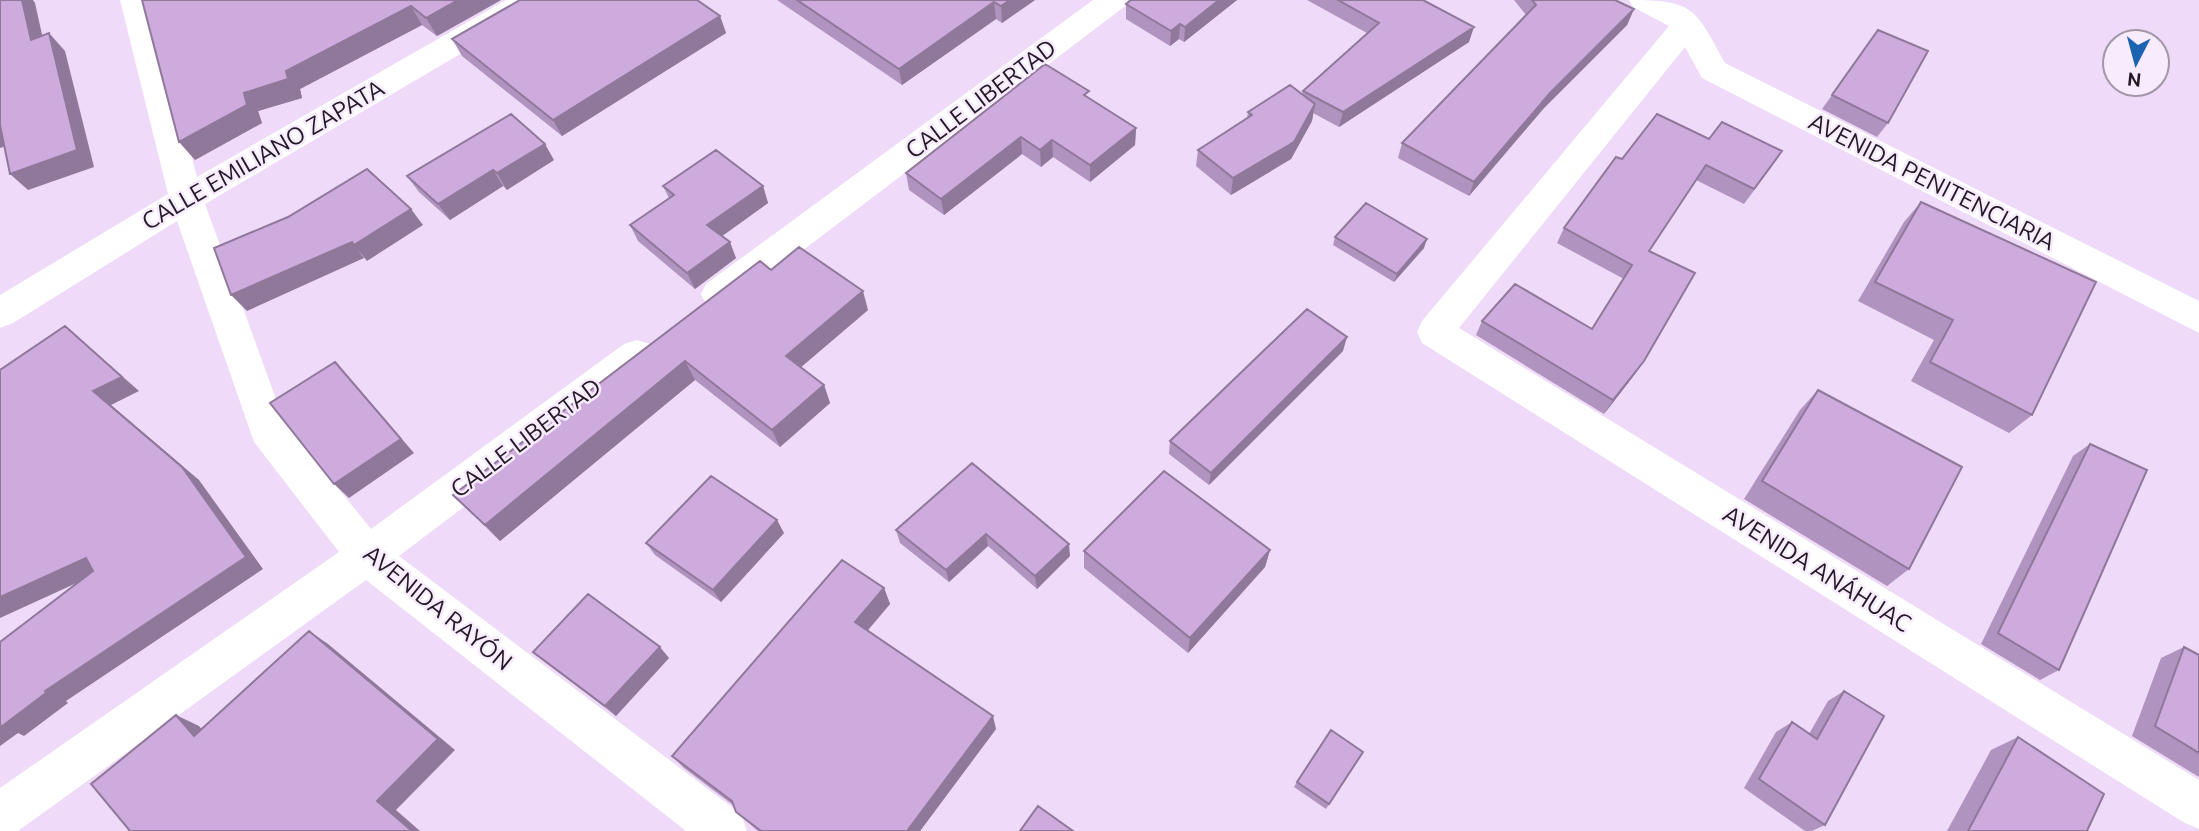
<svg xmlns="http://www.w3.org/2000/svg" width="2199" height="831" font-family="Ubuntu,sans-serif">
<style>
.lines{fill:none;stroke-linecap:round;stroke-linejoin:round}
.minor{fill:#fff;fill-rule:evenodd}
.wall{fill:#b093be}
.shaded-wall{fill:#90789b}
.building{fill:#cdabdd;stroke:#90789b;stroke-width:2}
.labels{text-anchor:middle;stroke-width:5;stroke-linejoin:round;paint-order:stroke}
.street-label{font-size:24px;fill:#211924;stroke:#f7ebfd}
</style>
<rect width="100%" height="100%" fill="#efdaf9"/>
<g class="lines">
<path class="minor" d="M 120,0 L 150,0 L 197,177 L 506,0 L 544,0 L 540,7 L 205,204 L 284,421 L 371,529 L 624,344 L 637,340 L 650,344 L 656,355 L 650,366 L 399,556 L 741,814 L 747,831 L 686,831 L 366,580 L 18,831 L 0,831 L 0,788 L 339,552 L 254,442 L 177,221 L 13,323 L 0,328 L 0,295 L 168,194 Z
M 1093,0 L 1128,0 L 1124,7 L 732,304 L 719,308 L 706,304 L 701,294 L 706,284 Z
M 1629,0 C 1694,0 1695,8 1725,63 L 2199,301 L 2199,333 L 1702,78 L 1685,47 L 1459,328 L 2199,780 L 2199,829 L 2183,822 L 1422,343 L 1417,332 L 1422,321 L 1669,26 L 1633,7 Z"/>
</g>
<path class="wall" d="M 142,0 L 501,0 L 437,36 L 422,25 L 300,89 L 302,98 L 258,111 L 262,123 L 195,160 Z
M 777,0 L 1035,0 L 1002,23 L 996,19 L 902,85 Z
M 1131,0 L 1237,0 L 1184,42 L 1179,39 L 1170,46 L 1126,19 L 1126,4 Z
M 1307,0 L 1423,0 L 1469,42 L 1339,127 L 1313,113 L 1312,121 L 1291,159 L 1231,195 L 1196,166 L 1198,150 L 1247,118 L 1248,112 L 1302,95 L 1303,91 L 1367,33 Z
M 1514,0 L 1615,0 L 1634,9 L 1627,25 L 1544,108 L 1469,196 L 1398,158 L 1402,143 L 1526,15 Z
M 720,16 L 726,33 L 562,136 L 462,56 L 452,39 Z
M 1832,95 L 1888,123 L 1877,137 L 1822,109 Z
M 1089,98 L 1136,128 L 1135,145 L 1090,182 L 1053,157 L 1041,167 L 1022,154 L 944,215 L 909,190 L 906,173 Z
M 1709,139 L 1772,166 L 1744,204 L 1696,180 L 1650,251 L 1635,374 L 1604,414 L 1476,335 L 1482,321 L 1592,329 L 1624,279 L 1557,243 L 1564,228 L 1622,159 Z
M 554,160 L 507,190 L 503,186 L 450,220 L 419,192 L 407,176 Z
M 663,186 L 763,186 L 768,203 L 721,236 L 736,258 L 695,289 L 638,241 L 630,225 L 669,198 Z
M 1921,202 L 2032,415 L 2009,433 L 1911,381 L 1934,340 L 1858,301 L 1904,222 Z
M 1335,237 L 1424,248 L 1394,282 L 1333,245 Z
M 771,270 L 868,310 L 801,367 L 824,385 L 830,403 L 780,447 L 695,380 L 500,541 L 453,495 Z
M 1343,351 L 1209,485 L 1169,454 L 1170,441 Z
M 1818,390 L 1909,569 L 1887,586 L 1744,499 L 1800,410 Z
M 2090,444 L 2059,670 L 2040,680 L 1981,644 L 2073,456 Z
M 972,463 L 1070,556 L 1037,589 L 988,546 L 949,582 L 900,543 L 896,530 Z
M 784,533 L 721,602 L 655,555 L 646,543 Z
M 1270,550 L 1265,567 L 1188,653 L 1084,568 L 1084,551 Z
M 884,588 L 890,604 L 868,630 L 996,729 L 920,831 L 758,831 L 736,812 L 733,805 L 684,768 L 672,756 Z
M 2184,647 L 2199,655 L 2199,777 L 2132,736 L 2161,658 Z
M 533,652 L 669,658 L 616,716 L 545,662 Z
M 1844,691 L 1825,825 L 1812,831 L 1805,831 L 1744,788 L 1776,732 L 1792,722 L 1809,734 L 1828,701 Z
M 2018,737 L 2087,831 L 1947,831 L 1991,750 Z
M 1363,752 L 1326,809 L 1294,787 L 1297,782 Z"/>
<path class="shaded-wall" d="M 22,0 L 33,0 L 35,3 L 47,57 L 31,40 Z
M 458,0 L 501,0 L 437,36 L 426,18 Z
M 1010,0 L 1035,0 L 1002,23 L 1001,6 Z
M 1219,0 L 1237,0 L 1184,42 L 1185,27 Z
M 994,2 L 996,19 L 902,85 L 899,69 Z
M 411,6 L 422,25 L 300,89 L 302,98 L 258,111 L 262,123 L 195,160 L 179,142 L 244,93 Z
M 1634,9 L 1627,25 L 1544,108 L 1469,196 L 1474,182 L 1550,93 Z
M 720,16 L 726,33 L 562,136 L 553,120 Z
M 1180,24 L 1179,39 L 1170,46 L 1171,31 Z
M 1474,27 L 1469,42 L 1339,127 L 1343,112 Z
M 49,33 L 65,51 L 94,167 L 28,190 L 10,174 Z
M 1315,104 L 1312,121 L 1291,159 L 1231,195 L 1233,178 Z
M 0,125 L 18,142 L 0,148 Z
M 1136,128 L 1135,145 L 1090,182 L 1090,165 Z
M 1021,137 L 1022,154 L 944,215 L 941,199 Z
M 1052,140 L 1053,157 L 1041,167 L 1040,150 Z
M 545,144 L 554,160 L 507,190 L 497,173 Z
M 493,170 L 503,186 L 450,220 L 438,204 Z
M 763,186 L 768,203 L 714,242 L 707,225 Z
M 411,209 L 423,225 L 367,261 L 354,245 Z
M 1427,239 L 1424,248 L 1394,282 L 1397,274 Z
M 352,242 L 364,258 L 247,311 L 231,295 Z
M 730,242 L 736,258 L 695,289 L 687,273 Z
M 863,291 L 868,310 L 793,374 L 786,356 Z
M 65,326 L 139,391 L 111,405 L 199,480 L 263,569 L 66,701 L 68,703 L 24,736 L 18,733 L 0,746 L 0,723 L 45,691 L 246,557 L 93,391 Z
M 1347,337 L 1343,351 L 1209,485 L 1211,473 Z
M 685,361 L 695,380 L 500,541 L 485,525 Z
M 1644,361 L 1635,374 L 1604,414 L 1613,400 Z
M 335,362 L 414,453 L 349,498 L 334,484 Z
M 824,385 L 830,403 L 780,447 L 772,430 Z
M 777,520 L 784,533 L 721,602 L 713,590 Z
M 986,534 L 988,546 L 949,582 L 946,570 Z
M 1069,544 L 1070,556 L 1037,589 L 1035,576 Z
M 1270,550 L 1265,567 L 1188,653 L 1190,638 Z
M 86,558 L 105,570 L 0,618 L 0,597 Z
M 884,588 L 890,604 L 862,637 L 855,622 Z
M 309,631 L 328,644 L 455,750 L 396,810 L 420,831 L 412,831 L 377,801 Z
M 660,647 L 669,658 L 616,716 L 605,706 Z
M 176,715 L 199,726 L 217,747 L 194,736 Z
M 993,716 L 996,729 L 920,831 L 907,831 Z"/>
<path class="building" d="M 0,0 L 22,0 L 31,40 L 49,33 L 77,150 L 10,174 L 0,125 Z
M 142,0 L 458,0 L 426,18 L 411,6 L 286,71 L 288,79 L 244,93 L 247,105 L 179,142 Z
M 520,0 L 697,0 L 720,16 L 553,120 L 452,39 Z
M 797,0 L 1010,0 L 1001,6 L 994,2 L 899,69 Z
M 1131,0 L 1219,0 L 1185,27 L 1180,24 L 1171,31 L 1126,4 Z
M 1338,0 L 1423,0 L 1474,27 L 1343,112 L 1303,91 L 1379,23 Z
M 1532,0 L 1615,0 L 1634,9 L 1550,93 L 1474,182 L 1402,143 L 1536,5 Z
M 1878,30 L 1928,51 L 1888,123 L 1832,95 Z
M 1045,64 L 1089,91 L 1084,95 L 1136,128 L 1090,165 L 1052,140 L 1040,150 L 1021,137 L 941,199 L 906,173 Z
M 1290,85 L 1315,104 L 1294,142 L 1233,178 L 1198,150 L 1252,115 L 1248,112 Z
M 511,114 L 545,144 L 497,173 L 493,170 L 438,204 L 407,176 Z
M 1657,114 L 1709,139 L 1722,122 L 1782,151 L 1754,189 L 1706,165 L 1649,251 L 1695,273 L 1644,361 L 1613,400 L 1482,321 L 1515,284 L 1592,329 L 1632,265 L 1564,228 L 1616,157 L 1622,159 Z
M 716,150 L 763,186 L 707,225 L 730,242 L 687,273 L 630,225 L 674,195 L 663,186 Z
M 367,169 L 411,209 L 354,245 L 352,242 L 231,295 L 214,248 L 288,217 Z
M 1921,202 L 2096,282 L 2032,415 L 1930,362 L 1953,320 L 1875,282 Z
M 1366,203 L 1427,239 L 1397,274 L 1335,237 Z
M 799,247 L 863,291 L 786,356 L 824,385 L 772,430 L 685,361 L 485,525 L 453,495 L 760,261 L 771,270 Z
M 1307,309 L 1347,337 L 1211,473 L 1170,441 Z
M 65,326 L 122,377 L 93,391 L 182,467 L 246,557 L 45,691 L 46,693 L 1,727 L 0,725 L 0,642 L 93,571 L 86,558 L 0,597 L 0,370 Z
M 335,362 L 401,439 L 334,484 L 270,403 Z
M 1818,390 L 1962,467 L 1909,569 L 1762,481 Z
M 2090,444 L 2147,470 L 2059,670 L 1998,633 Z
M 972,463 L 1069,544 L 1035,576 L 986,534 L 946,570 L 896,530 Z
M 1164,471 L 1270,550 L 1190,638 L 1084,551 Z
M 711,476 L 777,520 L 713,590 L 646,543 Z
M 842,560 L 884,588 L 855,622 L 993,716 L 907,831 L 761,831 L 736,812 L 732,801 L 672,756 Z
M 588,594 L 660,647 L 605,706 L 533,652 Z
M 309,631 L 438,739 L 377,801 L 412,831 L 130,831 L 91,784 L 176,715 L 194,736 Z
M 2184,647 L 2199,655 L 2199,753 L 2155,726 Z
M 1844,691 L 1884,716 L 1825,825 L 1759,779 L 1792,722 L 1817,739 Z
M 1331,730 L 1363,752 L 1329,804 L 1297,782 Z
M 2018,737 L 2104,794 L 2087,831 L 1968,831 Z
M 1038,806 L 1073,831 L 1020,831 Z"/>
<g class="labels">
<g class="street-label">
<text transform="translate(981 99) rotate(-37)" y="8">CALLE LIBERTAD</text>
<text transform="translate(263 155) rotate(-30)" y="8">CALLE EMILIANO ZAPATA</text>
<text transform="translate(1932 182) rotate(27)" y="8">AVENIDA PENITENCIARIA</text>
<text transform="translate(526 438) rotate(-37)" y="8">CALLE LIBERTAD</text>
<text transform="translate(1817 569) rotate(32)" y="8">AVENIDA ANÁHUAC</text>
<text transform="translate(438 608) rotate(39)" y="8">AVENIDA RAYÓN</text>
</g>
</g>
<g transform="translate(2136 63) rotate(186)"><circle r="33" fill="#f7ebfd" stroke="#a197a6" stroke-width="2"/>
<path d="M0-5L12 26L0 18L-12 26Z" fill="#1c63b2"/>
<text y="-10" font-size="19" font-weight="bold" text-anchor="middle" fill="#211924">N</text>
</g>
</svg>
